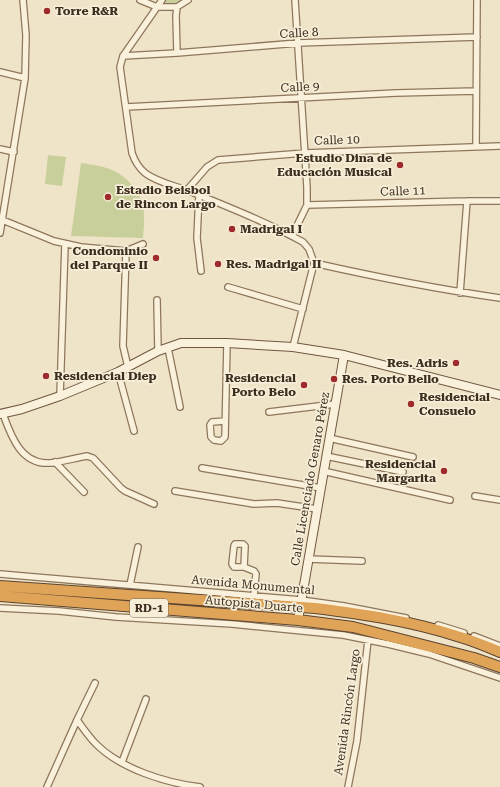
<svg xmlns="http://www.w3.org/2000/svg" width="500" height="787" font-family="'Roboto Serif',serif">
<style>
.green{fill:#c9cf9b}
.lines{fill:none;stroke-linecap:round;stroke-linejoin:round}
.minor-casing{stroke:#8d765c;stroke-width:8}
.secondary-casing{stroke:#6f573f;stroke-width:10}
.motorway-casing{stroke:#5b4430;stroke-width:12}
.minor{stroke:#faf1dc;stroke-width:5.5}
.secondary{stroke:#faf1dc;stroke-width:8}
.motorway{stroke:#e0a458;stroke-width:10}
.poi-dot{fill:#9e2a2b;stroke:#f7eed8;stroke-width:1.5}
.labels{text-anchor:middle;stroke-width:3.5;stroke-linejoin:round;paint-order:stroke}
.shield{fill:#f7eed8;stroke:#756857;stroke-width:1}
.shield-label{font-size:11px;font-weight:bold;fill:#3d2e20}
.poi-label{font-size:12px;font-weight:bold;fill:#3d2e20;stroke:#f7eed8;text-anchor:start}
.street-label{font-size:12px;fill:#3d2e20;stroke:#f7eed8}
</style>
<rect width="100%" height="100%" fill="#f0e4c8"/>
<path class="green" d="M 162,0 L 188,0 L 177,7 L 157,7 Z
M 48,155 L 66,157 L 62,186 L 45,184 Z
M 81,163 C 103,166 121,169 134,188 C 137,193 142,199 143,204 C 145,215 144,227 143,238 L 71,236 Z"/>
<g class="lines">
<g class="minor-casing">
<path id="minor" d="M 140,0 L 157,7 L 177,7
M 162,0 L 123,56 L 120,67 L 132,153 C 135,162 138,167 145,173 C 160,184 178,186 194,193 C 231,208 268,223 303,242 L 309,249 L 314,263 L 293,347
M 177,7 L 188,0
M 177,53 L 176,16 L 177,7
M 123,56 L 177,53 L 298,43 L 477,37
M 0,72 L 25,78
M 126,107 L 396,93 L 476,91
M 476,146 L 477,0
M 0,149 L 14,152
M 187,190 L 207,167 L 218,160 L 305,153 L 500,146
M 199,195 L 197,238 L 201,271
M 307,205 L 467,201 L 500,201
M 0,219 L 54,241 L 81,247 L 126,251 L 143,244
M 0,233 L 25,78 L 26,35 L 23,0
M 292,236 L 307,205 L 307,187 L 295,0
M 126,251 L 123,346 L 128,367
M 314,263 C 376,277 437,289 500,298
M 228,287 L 303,309
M 460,293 L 467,201
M 157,300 L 158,351
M 168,348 L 180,407
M 118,372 L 134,431
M 60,396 L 65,244
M 269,412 L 335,404
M 3,414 C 11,436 21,465 50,463 C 62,462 75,458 87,456 L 93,458 L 121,488 L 125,491 L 154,504
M 225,421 L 212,422 L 210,425 L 211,437 L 214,440 L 221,441 L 225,437 L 227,343
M 329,438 L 413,457
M 326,456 L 403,472
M 55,462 L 84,492
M 202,468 L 321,488
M 323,471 L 450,500
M 175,491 L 254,504 L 277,503 L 317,509
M 475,496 L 500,500
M 308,559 L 362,561
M 244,567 L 234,567 L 232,564 L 234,546 L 235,544 L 243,544 L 245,546 L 244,567 L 254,571 L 256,574 L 254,596
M 0,574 L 301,600 L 344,606 L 406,618
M 130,585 L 138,547
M 0,608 L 59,611 L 116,617 L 232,624 L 343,635 L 388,644 L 429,654 L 500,678
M 438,625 L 464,633
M 474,636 L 500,646
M 77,720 C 83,728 89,737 96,744 C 121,769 166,783 200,787
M 122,762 L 146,699
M 47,787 L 77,720 L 95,683
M 348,787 L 357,741 L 368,640"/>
</g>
<g class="secondary-casing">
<path id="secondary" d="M 0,414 L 22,409 L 60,396 L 118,372 L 158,351 L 181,343 L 227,343 L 293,347 L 344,355 L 500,395
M 298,620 L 344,355"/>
</g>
<g class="motorway-casing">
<path id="motorway" d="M 0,586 L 315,608 C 363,614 411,621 457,636 C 471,640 486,646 500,652
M 0,596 L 298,620 L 353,627 L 474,658 L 500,667"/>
</g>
<use href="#minor" class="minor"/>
<use href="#secondary" class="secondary"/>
<use href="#motorway" class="motorway"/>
</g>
<g class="poi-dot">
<circle cx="47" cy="11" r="4"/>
<circle cx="400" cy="165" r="4"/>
<circle cx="108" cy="197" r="4"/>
<circle cx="232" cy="229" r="4"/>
<circle cx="156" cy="258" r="4"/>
<circle cx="218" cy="264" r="4"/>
<circle cx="456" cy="363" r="4"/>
<circle cx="46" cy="376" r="4"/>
<circle cx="334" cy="379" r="4"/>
<circle cx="304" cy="385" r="4"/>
<circle cx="411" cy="404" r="4"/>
<circle cx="444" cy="471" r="4"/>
</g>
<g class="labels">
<rect class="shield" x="130" y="599" width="38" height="18" rx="3"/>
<g class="shield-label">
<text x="149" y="612">RD-1</text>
</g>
<g class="poi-label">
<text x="55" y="15">Torre R&amp;R</text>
<text x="392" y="162" text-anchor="end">Estudio Dina de<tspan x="392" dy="14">Educación Musical</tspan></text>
<text x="116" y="194">Estadio Beisbol<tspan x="116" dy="14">de Rincon Largo</tspan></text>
<text x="240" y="233">Madrigal I</text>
<text x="148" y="255" text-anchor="end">Condominio<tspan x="148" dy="14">del Parque II</tspan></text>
<text x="226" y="268">Res. Madrigal II</text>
<text x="448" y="367" text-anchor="end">Res. Adris</text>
<text x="54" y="380">Residencial Diep</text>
<text x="296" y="382" text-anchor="end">Residencial<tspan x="296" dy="14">Porto Belo</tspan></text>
<text x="342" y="383">Res. Porto Bello</text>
<text x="419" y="401">Residencial<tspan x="419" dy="14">Consuelo</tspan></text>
<text x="436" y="468" text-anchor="end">Residencial<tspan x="436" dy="14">Margarita</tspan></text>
</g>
<g class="street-label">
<text transform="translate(299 33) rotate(-3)" y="4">Calle 8</text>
<text transform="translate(300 87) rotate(-3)" y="4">Calle 9</text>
<text transform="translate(337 140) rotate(-2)" y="4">Calle 10</text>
<text transform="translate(403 191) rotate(-2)" y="4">Calle 11</text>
<text transform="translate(310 479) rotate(-80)" y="4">Calle Licenciado Genaro Pérez</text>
<text transform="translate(253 585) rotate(5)" y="4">Avenida Monumental</text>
<text transform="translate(254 604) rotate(5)" y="4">Autopista Duarte</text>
<text transform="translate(347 712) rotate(-82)" y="4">Avenida Rincón Largo</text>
</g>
</g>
</svg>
